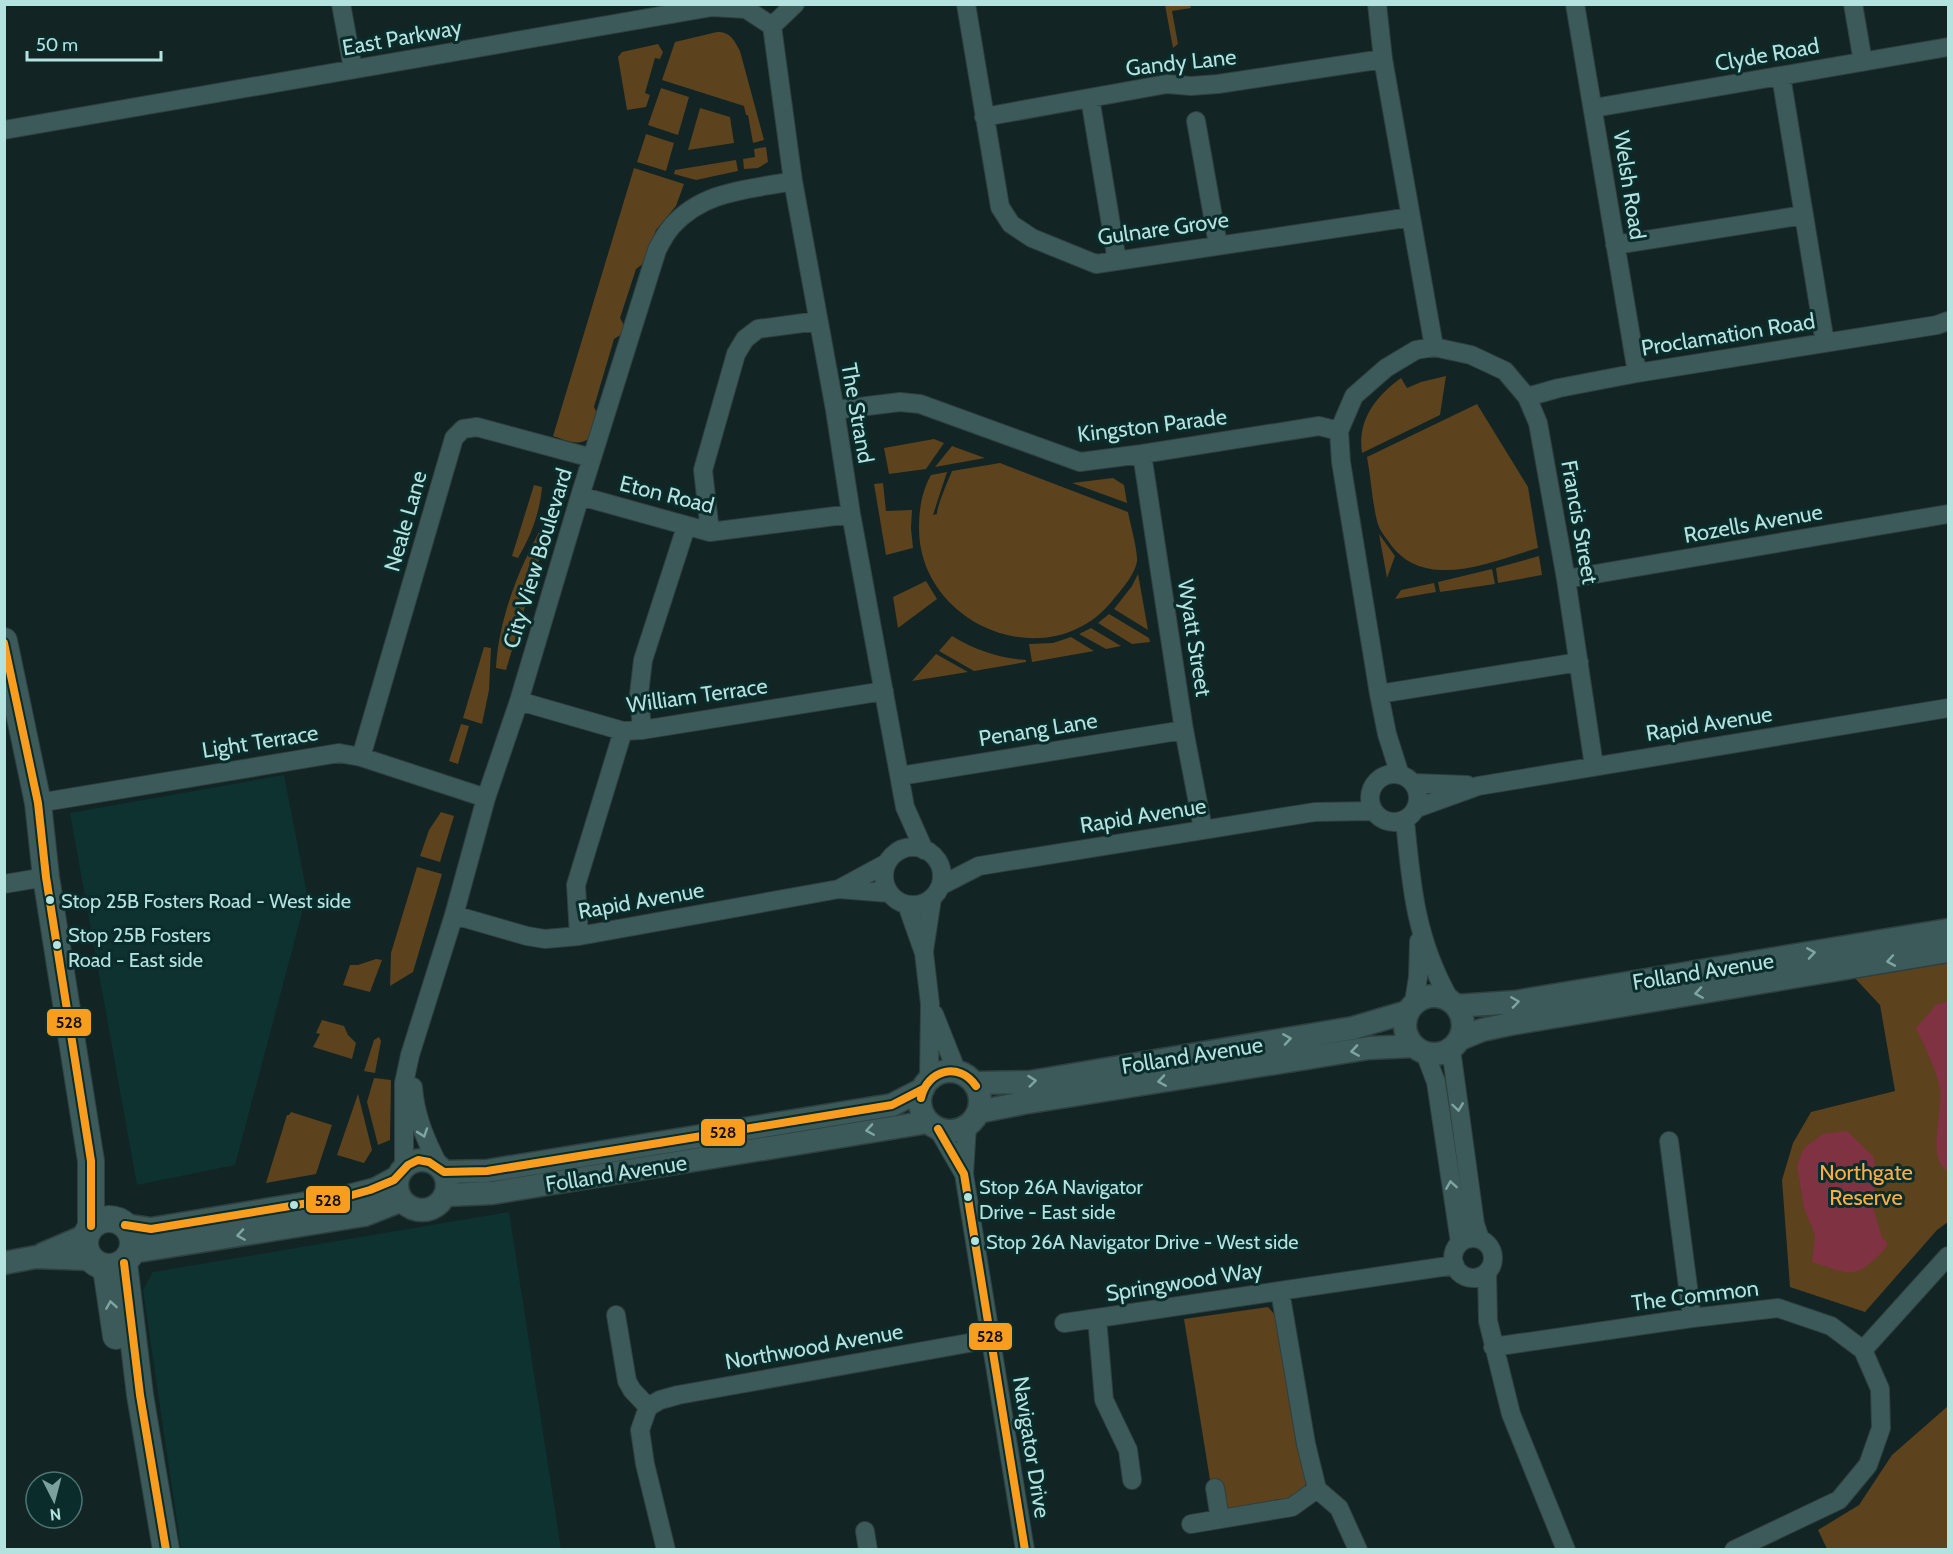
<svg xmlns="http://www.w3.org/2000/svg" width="1953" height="1554" font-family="Cabin,sans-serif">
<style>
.built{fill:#0e3230}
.green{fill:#5c421d}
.water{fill:#7f3241}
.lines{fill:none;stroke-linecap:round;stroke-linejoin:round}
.minor-casing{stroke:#2e403f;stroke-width:20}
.tertiary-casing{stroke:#2e403f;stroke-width:25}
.secondary-casing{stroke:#2e403f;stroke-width:28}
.minor{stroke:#3c5a59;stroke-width:18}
.tertiary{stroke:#3c5a59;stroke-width:22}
.secondary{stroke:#3c5a59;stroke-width:26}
.bus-1-casing{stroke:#0a2c2b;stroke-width:12}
.bus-1{stroke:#f99d1e;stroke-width:8}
.oneway{stroke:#7ea5a3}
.bus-dot{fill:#b4e2df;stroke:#0a2c2b;stroke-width:2}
.labels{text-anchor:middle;stroke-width:6;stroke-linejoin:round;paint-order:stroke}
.bus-label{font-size:20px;fill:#b4e2df;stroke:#0a2c2b;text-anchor:start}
.street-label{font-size:22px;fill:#b4e2df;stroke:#0a2c2b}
.park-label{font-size:22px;fill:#fbae43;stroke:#0a2c2b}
.line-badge{stroke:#0a2c2b;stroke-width:2}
.pale-badge-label{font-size:16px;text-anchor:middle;font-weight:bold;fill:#111}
</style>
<rect width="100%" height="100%" fill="#122424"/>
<path class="built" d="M 284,775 L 307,894 L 235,1165 L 137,1185 L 70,813 Z
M 509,1212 L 561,1549 L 181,1549 L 143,1290 L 153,1272 Z"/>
<path class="green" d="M 1165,5 L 1190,5 L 1191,8 L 1172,11 L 1178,44 L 1173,48 Z
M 717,32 C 731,32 734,40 740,51 L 764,140 L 753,143 L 748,115 L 746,115 L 744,106 L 662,80 L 675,42 Z
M 658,44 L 663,52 L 660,59 L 655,58 L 645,93 L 650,95 L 646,107 L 627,110 L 618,57 L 622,52 Z
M 661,88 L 689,97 L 678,135 L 648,125 Z
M 700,108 L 730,117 L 734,143 L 688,150 Z
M 646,134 L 674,143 L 666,171 L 637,162 Z
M 766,147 L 768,162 L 758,168 L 744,169 L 743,159 L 755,157 L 754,149 Z
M 736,160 L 738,171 L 696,180 L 674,174 L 675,170 Z
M 634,168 L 684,184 L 676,206 L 656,230 L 644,263 L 636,269 L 620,318 L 625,327 L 622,334 L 614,339 L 594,407 L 598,415 L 590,438 C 577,447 566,440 553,436 Z
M 1446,376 L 1440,415 L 1362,453 C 1357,420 1376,396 1401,378 L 1407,388 L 1421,382 Z
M 1477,404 L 1528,487 L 1538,548 C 1493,561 1426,592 1391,545 C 1386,538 1379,530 1377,521 C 1372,501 1371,478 1367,457 Z
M 934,439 L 944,443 L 926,469 L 889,474 L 884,448 Z
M 952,446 L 985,458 L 935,467 Z
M 1000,463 L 1128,512 C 1130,523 1138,551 1137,561 C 1135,575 1121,590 1113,600 C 1050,679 919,626 919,528 C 919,509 922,491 931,475 L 947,472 L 933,515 L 937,514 C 937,505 948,481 952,471 Z
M 1113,478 L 1124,485 L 1127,503 L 1072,483 Z
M 883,483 L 886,511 L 912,510 L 911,528 L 913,548 L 886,555 L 874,484 Z
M 534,485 L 542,487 C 540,512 531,536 518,558 L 512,556 Z
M 548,516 L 552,517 L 506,670 L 496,668 C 499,614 522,561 548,516 Z
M 1379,534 L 1395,556 L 1387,578 Z
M 1539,556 L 1542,575 L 1498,583 L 1496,568 Z
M 1492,569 L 1495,584 L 1440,592 L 1438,582 Z
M 1138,574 L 1148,630 L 1114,609 L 1132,586 Z
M 926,581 L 937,599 L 898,628 L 893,597 Z
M 1434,583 L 1436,592 L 1395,599 L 1401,590 Z
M 1109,614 L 1149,638 L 1150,642 L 1132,644 L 1098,623 Z
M 1091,628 L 1121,646 L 1106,649 L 1079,634 Z
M 952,636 C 975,650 999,658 1026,660 L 1026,662 L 974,671 L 939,651 Z
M 1071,637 L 1094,651 L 1032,662 L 1029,644 L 1053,643 Z
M 484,647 L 491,648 L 489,690 L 482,724 L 463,718 Z
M 936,654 L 968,672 L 912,681 Z
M 461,724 L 469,726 L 458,764 L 449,761 Z
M 441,812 L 454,816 L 440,862 L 420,856 L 429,830 Z
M 417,867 L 442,874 L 413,972 L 390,986 L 391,953 Z
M 376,959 L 382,960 L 370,992 L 343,985 L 350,965 L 358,965 Z
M 1948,960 L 1948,1222 L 1937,1230 L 1865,1312 L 1790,1287 L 1782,1180 L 1793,1143 L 1811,1112 L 1895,1091 L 1880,1005 L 1850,973 Z
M 322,1020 L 344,1026 L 348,1035 L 356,1043 L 352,1059 L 313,1047 L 320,1034 L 316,1033 Z
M 379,1037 L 381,1041 L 375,1073 L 364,1071 L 374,1040 Z
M 374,1078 L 391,1080 L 390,1140 L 378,1145 L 367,1102 Z
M 358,1094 L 372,1150 L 364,1163 L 337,1155 Z
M 291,1112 L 332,1125 L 316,1174 L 266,1183 L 287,1115 L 289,1115 Z
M 1268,1307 L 1281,1322 L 1308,1477 L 1304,1489 L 1286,1505 L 1279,1499 L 1229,1510 L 1211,1486 L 1184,1319 Z
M 1948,1406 L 1948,1549 L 1827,1549 L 1818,1530 L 1859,1505 L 1892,1455 Z"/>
<path class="water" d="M 1948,1002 L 1948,1171 C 1926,1160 1943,1110 1940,1090 C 1936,1068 1925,1048 1916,1028 L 1937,1004 Z
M 1847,1131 L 1874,1157 L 1875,1186 L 1872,1204 L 1882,1237 L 1888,1244 C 1885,1250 1880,1254 1875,1259 C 1851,1282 1841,1270 1812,1262 L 1815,1235 L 1804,1208 L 1797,1165 L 1804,1148 L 1823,1134 Z"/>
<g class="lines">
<g class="minor-casing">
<path id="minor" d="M 341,4 L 353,69
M 966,4 L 1000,207 L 1011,224 L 1032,238 L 1096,264 L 1411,217
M 1377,4 L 1383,59 L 1434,347
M 1575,4 L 1637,373
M 1853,4 L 1863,62
M 772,26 L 793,181 L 835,410 L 851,514 L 905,807 L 924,850
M 1781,76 L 1825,343
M 1090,98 L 1117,261
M 1594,108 L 1948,47
M 984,117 L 1167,84 L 1191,86 L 1218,84 L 1383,59
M 1196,121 L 1218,245
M 4,130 L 712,7 L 746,9 L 772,26 L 795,4
M 1615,245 L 1804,215
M 1527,397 L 1559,388 L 1637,373 L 1937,325 L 1948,321
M 835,410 L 900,402 L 920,404 L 1080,462 L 1142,454 L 1319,426 L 1339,431
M 1142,454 L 1184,730 L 1203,829
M 580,496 L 710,532 L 851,514
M 710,532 L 703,470 L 736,354 L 745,339 L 758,329 L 818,321
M 1566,579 L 1948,514
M 1379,694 L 1579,662
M 519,701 L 623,731 L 642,730 L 884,691
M 642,730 L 639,694 L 643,660 L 686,527
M 361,757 L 454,438 L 463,429 L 477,427 L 592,458
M1370 798a24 24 0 1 1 48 0a24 24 0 1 1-48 0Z
M 1400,775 L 1387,734 L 1379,694 L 1341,462 L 1339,431 L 1354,396 L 1386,368 L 1416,350 L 1434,347 L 1471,355 L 1505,371 L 1527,397 L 1538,423 L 1566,579 L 1594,766
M 900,776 L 1184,730
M 1413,783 L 1467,785
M 38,803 L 339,753 L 361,757 L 486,798
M 1417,808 L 1478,786 L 1948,708
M 1405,820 C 1411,886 1416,941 1450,1000
M884 876a29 29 0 1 1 58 0a29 29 0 1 1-58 0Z
M 4,884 L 46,877
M 940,886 L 979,866 L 1315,812 L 1373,811
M 839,889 L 887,863
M 907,905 L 924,953 L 930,1004 L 929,1080
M 454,915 L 527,936 L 545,939 L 579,936 L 839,889 L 889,893
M 579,936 L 576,885 L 623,731
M 924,951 L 932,898
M 1414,1002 L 1418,977 L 1419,941
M 934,1014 L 957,1072
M 1451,1049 L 1475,1224 L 1480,1239
M 1425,1053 L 1436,1082 L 1460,1243
M 413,1087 C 415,1116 426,1141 439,1166
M 967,1126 L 964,1174 L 1025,1550
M 938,1129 L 964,1174
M 1669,1141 L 1692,1318
M 404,1168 L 404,1083 L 410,1055 L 454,915 L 486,798 L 519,701 L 580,496 L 657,250 C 661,242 666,233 672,226 C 704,190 748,190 793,181
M1453 1258a20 20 0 1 1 40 0a20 20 0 1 1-40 0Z
M 1487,1272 L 1488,1321 L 1511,1414 L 1566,1550
M 616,1315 L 627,1381 L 632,1390 L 648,1407
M 1097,1318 L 1104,1400 L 1128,1450 L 1132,1480
M 1064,1323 L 1455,1265
M 1493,1347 L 1692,1318 L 1778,1308 L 1831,1326 L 1863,1350 L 1880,1389 L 1881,1428 L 1868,1465 L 1839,1500 L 1734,1550
M 1863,1350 L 1948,1256
M 1215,1488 L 1220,1519
M 1317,1489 L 1339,1508 L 1358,1550
M 1191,1524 L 1292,1507 L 1317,1489 L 1306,1444 L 1280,1291
M 865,1531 L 868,1550
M 666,1550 L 645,1464 L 640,1430 L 648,1407 L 660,1400 L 678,1395 L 991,1339"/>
</g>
<g class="tertiary-casing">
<path id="tertiary" d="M1405 1025a29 29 0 1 1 58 0a29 29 0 1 1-58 0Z
M 1456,1006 L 1515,1002 L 1948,930
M 1460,1039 L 1482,1030 L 1510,1024 L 1948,951
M920 1101a30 30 0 1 1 60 0a30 30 0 1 1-60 0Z
M 974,1083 L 1030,1082 L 1353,1028 L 1407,1012
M 978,1112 L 1023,1103 L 1369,1048 L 1413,1046
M397 1185a25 25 0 1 1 50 0a25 25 0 1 1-50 0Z
M 444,1172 L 487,1171 L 892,1105 L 923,1089
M 446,1195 L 492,1193 L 928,1122
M 125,1225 L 151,1229 L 345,1197 L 376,1189 L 398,1177
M 132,1252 L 364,1215 L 402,1200
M 43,1254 L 85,1236
M 4,1263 L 36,1257 L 89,1259"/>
</g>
<g class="secondary-casing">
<path id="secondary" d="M 4,641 L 38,803 L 46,877 L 91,1161 L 91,1226
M85 1243a24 24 0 1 1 48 0a24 24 0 1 1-48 0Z
M 124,1263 L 140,1395 L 166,1550
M 106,1268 L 116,1336"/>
</g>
<use href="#minor" class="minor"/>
<use href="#tertiary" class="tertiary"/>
<use href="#secondary" class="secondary"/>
<g class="bus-1-casing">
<path id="bus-1" d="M 4,643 L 38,803 L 46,877 L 91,1161 L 91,1226
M 921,1098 C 927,1070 959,1061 976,1086
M 938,1129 L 964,1174 L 1025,1550
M 125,1225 L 151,1229 L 345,1197 L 370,1190 L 394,1180 L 408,1165 L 418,1160 L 429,1162 L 444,1172 L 487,1171 L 892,1105 L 923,1089
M 124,1263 L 140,1395 L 166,1550"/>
</g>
<use href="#bus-1" class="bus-1"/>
</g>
<defs><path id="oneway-chevron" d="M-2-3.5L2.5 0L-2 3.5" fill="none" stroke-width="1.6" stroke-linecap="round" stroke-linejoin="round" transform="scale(1.5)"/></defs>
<g class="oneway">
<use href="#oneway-chevron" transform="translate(1811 953) rotate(-9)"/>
<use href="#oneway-chevron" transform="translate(1891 961) rotate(170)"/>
<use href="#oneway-chevron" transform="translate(1699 993) rotate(171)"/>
<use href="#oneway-chevron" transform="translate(1515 1002) rotate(-8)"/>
<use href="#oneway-chevron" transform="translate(1287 1039) rotate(-9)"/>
<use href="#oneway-chevron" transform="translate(1355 1051) rotate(171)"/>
<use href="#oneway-chevron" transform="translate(1032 1081) rotate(-6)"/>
<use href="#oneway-chevron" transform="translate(1162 1081) rotate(171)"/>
<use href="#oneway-chevron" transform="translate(1458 1107) rotate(82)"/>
<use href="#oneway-chevron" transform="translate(870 1130) rotate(171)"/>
<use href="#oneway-chevron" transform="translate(423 1133) rotate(71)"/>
<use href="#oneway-chevron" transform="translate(1451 1185) rotate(-99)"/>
<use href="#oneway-chevron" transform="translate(241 1235) rotate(171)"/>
<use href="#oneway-chevron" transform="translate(111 1305) rotate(-99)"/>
</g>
<g class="bus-dot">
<circle cx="50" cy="900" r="5"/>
<circle cx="57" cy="945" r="5"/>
<circle cx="968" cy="1197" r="5"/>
<circle cx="294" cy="1205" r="5"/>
<circle cx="975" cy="1241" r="5"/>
</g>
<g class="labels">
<g class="bus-label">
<text x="61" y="908">Stop 25B Fosters Road - West side</text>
<text x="68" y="942">Stop 25B Fosters<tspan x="68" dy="25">Road - East side</tspan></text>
<text x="979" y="1194">Stop 26A Navigator<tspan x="979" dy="25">Drive - East side</tspan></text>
<text x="986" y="1249">Stop 26A Navigator Drive - West side</text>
</g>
<g class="street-label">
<text transform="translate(402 37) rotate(-10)" y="8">East Parkway</text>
<text transform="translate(1767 54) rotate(-10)" y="8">Clyde Road</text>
<text transform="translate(1181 62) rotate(-6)" y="8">Gandy Lane</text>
<text transform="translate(1630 185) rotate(81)" y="8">Welsh Road</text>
<text transform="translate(1163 228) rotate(-8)" y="8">Gulnare Grove</text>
<text transform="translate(1728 334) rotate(-9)" y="8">Proclamation Road</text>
<text transform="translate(858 413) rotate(80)" y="8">The Strand</text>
<text transform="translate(1152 425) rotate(-7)" y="8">Kingston Parade</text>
<text transform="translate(667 494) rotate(14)" y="8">Eton Road</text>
<text transform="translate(405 521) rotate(-74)" y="8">Neale Lane</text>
<text transform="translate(1580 522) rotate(80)" y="8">Francis Street</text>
<text transform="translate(1753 523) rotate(-10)" y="8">Rozells Avenue</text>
<text transform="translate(537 558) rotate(-73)" y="8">City View Boulevard</text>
<text transform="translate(1195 638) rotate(81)" y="8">Wyatt Street</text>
<text transform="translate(697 695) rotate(-8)" y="8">William Terrace</text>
<text transform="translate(1709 723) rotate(-9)" y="8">Rapid Avenue</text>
<text transform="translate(1038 729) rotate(-9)" y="8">Penang Lane</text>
<text transform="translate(260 741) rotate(-9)" y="8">Light Terrace</text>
<text transform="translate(1143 815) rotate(-9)" y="8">Rapid Avenue</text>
<text transform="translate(641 900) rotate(-10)" y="8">Rapid Avenue</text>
<text transform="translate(1703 971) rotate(-9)" y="8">Folland Avenue</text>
<text transform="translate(1192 1055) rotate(-9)" y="8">Folland Avenue</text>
<text transform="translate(616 1173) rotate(-9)" y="8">Folland Avenue</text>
<text transform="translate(1184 1281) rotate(-9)" y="8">Springwood Way</text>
<text transform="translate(1695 1295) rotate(-7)" y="8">The Common</text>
<text transform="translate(814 1346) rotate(-10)" y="8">Northwood Avenue</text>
<text transform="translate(1032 1447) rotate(81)" y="8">Navigator Drive</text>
</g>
<g class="park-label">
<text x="1866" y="1180">Northgate<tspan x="1866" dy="25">Reserve</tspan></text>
</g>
</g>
<g class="line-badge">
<rect x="46" y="1008" width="46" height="29" rx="6" fill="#f99d1e"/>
<rect x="700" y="1118" width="46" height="29" rx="6" fill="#f99d1e"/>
<rect x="305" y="1185" width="46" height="29" rx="6" fill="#f99d1e"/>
<rect x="968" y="1322" width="45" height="29" rx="6" fill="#f99d1e"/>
</g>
<g class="pale-badge-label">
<text x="69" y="1028">528</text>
<text x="723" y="1138">528</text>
<text x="328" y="1206">528</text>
<text x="990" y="1342">528</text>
</g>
<rect width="1953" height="1554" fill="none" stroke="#b4e2df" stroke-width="12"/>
<g transform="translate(54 1500) rotate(174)"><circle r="28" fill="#0a2c2b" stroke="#4e7573" stroke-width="1.5"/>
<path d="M0-4.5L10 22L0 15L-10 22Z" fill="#7ba09e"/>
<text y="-9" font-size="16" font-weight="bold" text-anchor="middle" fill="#b4e2df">N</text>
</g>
<path d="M27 51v9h134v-9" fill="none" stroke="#b4e2df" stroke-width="3"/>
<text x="36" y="51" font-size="18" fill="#b4e2df" stroke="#0a2c2b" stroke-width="4.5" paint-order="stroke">50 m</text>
</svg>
